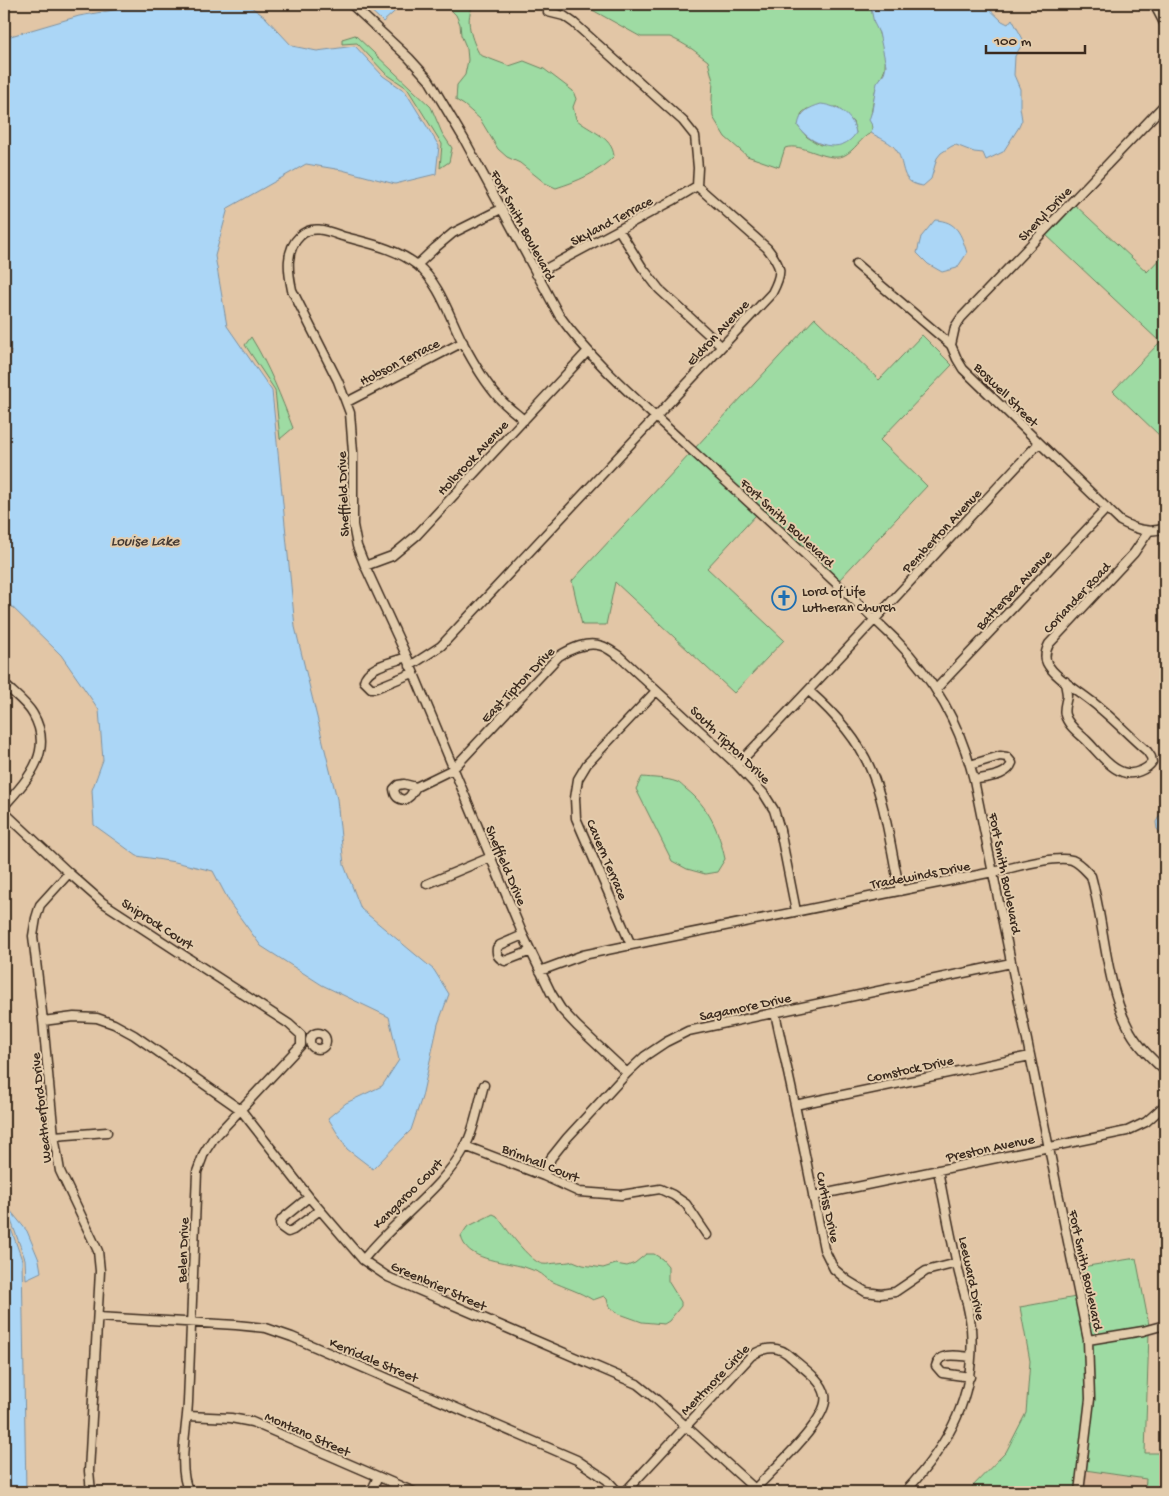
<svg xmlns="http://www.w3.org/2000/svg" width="1169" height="1496" font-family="'Gochi Hand',sans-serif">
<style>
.built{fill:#dab89a}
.green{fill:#9edba3;stroke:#6c8260;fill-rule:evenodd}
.water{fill:#abd6f6;stroke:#7e91a0}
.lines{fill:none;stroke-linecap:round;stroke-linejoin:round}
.minor-casing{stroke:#3b2a1e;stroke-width:11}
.minor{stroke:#e3ccac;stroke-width:8}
.labels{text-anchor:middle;stroke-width:4;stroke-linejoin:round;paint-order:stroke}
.street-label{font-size:14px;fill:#3b2a1e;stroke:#e3ccac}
.poi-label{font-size:14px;fill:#3b2a1e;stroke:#e3ccac;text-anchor:start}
.water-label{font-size:15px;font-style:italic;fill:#463b34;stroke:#e3ccac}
</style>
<rect width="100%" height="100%" fill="#e2c6a6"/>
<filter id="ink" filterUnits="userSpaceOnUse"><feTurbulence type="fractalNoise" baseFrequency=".02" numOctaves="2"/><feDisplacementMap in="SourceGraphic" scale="10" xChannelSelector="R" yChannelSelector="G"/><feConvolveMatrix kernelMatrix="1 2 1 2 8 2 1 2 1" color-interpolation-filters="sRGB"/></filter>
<g filter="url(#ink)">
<path class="built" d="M 1085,1470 L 1146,1479 L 1145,1492 L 1082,1492 Z"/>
<path class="green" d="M 445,4 L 475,4 C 463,17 472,41 480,55 L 509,66 L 524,61 L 544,69 L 573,91 L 576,99 L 573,107 L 576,119 C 589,131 612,136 614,156 C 598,173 578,181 556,188 L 545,183 L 520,163 L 507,157 L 498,149 L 480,119 L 464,105 L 456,100 L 457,85 L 465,75 L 468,60 L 467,49 L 461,35 L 460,24 L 456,15 Z
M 585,4 L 870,4 C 873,21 888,51 885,67 C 884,77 876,82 875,92 C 874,100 871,110 871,118 C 871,125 873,127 871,133 C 860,138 855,151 843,156 C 825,162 802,142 785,148 L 779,167 L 747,156 L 725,137 L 713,117 L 712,99 L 713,81 L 708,61 L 692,49 L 680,42 L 670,37 L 641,37 L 587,7 ZM 837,107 L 853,122 L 856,133 L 820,145 L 807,137 L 798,126 L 802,113 L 807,109 Z
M 355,35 L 431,107 L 442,133 L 452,148 L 449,162 L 440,168 L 442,144 L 407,88 L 385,73 L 357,43 L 342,44 L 342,39 Z
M 1074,204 L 1147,272 L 1165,253 L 1165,433 L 1160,436 L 1113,391 L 1160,342 L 1045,234 Z
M 815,318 L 879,380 L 922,335 L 952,365 L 880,440 L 927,486 L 839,580 L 695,448 Z
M 251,337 C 269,366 281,397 293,428 L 280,439 L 275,390 L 245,345 Z
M 690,454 L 756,515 L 707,568 L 784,640 L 734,693 L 615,582 L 606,625 L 582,625 L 572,581 Z
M 642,777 C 653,778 666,778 677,782 C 680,783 683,787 686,789 C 709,807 719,831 725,859 L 717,872 L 705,874 L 687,869 L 672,861 L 636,789 Z
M 493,1214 L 497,1216 C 505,1227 529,1261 542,1264 C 548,1265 552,1263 558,1263 C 564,1262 567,1263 573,1261 L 583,1265 L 603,1268 L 616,1264 L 627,1266 L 635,1263 L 646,1254 L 654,1254 L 662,1259 L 668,1266 L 668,1281 L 681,1302 L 681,1306 L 669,1321 L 664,1324 L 642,1322 L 617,1313 L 609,1307 L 607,1299 L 604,1296 L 593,1300 C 578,1291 566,1288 551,1281 C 546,1279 543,1274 538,1272 C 532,1270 526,1267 520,1266 C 501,1261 466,1260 461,1236 L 467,1227 Z
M 1136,1258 L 1149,1325 L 1091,1336 L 1083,1295 L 1087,1294 L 1082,1267 Z
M 1076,1297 L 1085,1341 L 1087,1399 L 1075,1492 L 967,1492 L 1006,1452 L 1026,1413 L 1030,1361 L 1020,1307 Z
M 1149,1333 L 1145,1453 L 1165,1453 L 1165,1492 L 1145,1492 L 1146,1479 L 1085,1470 L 1094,1399 L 1092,1343 Z"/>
<path class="water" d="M 148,4 L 247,4 L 265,17 L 292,46 L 317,51 L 355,46 L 383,76 L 405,91 L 439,146 L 436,174 L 395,184 L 342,170 L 306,164 L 228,208 L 215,256 L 227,326 L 272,391 L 295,627 L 337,799 L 344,865 L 361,909 L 434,970 L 449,994 L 438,1024 L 422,1097 L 411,1130 L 373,1169 L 347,1149 L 328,1118 L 346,1103 L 382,1086 L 399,1060 L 389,1017 L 322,985 L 261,946 L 231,905 L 213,871 L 175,862 L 137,856 L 94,825 L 92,790 L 103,760 L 99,710 L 61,655 L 4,599 L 4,396 L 11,351 L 4,344 L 4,38 L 79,16 Z
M 364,4 L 403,4 L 383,22 Z
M 870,4 L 984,4 L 1002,21 L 1008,24 L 1012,19 L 1024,41 L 1015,56 L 1014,75 L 1020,89 L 1020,107 L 1022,120 L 1019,127 L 1003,152 L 986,160 L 983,153 L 974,152 L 956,145 L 952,146 L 941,153 L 937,158 L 931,179 L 923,186 C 899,183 906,166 897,151 C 892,142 879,138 871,133 L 873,127 L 869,120 L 872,111 L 875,92 L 877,83 L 884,74 L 886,65 L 879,33 L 874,23 Z
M 821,104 C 838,106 853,115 856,133 C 842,156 810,145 798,126 C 800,112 808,108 821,104 Z
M 935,220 C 957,221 961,234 967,253 L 957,268 L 942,272 L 928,264 L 917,253 L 921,237 Z
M 1165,806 L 1165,838 L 1157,829 L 1156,822 Z
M 5,1204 L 27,1231 L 39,1260 L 41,1272 L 26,1279 L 25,1259 Z
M 4,1209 L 22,1260 L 26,1492 L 4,1492 Z"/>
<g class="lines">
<g class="minor-casing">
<path id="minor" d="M 351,4 L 409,58 L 429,80 L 464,139 L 559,315 C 594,364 642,404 686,445 C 756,509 827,573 895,639 C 935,680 960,724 974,780 L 1088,1340 L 1090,1399 L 1079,1492
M 1154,4 L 1165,25
M 619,230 L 642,267 L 659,289 L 721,346
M 856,264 L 951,345 L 957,359 L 963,369 L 1120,521 C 1135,529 1149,534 1165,528
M 417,265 L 435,248 L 453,233 L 501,209
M 536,274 L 672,201 L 697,186
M 951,345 L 955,327 L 961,318 L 1165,104
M 347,402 L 463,342
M 524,420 C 516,413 506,406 498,397 C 484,381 473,362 463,343 C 450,318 439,282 417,265 C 396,248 367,243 342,236 C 328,231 312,224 300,236 C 285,250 288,271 292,290 L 338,381 L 350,413 L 353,452 L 353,525 L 357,546 L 365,566 L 407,657 L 523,935 L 551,993 L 561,1009 L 577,1026 L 627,1073
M 365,566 L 392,556 L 416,536 L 587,352
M 407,657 C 394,662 367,666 364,681 L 371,688 L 376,688 L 413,673
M 410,666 L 441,646 L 772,293 C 783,272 782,267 767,248 L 697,186 L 698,168 L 695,136 L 683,121 L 574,23 L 564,16 L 548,12
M 1065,681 C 1065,686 1067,691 1067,696 C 1066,703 1063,709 1065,715 C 1068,726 1080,734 1087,741 C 1101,755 1118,781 1140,771 C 1145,769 1149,767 1152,762 L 1151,757 L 1147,751 C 1128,735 1111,716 1091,701 C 1079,691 1054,677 1047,663 C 1044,657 1046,650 1049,644 L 1134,553 L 1149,531
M 4,684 C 13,693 27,703 33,714 C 55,752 27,780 4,806
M 937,688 L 1107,508
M 809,691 C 833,712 857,738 870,768 C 886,804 891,852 900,891
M 737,765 C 840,659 938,550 1039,443
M 970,765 L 1000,756 L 1007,757 L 1012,763 C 1007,777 987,777 974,780
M 416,787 L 410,796 L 405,800 C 398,799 395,797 394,789 L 398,785 L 404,784 L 416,787 L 453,769 L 559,656 C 572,648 587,641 602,646 C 608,648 614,653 619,656 L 737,765 L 764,794 L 774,810 L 780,830 L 796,911
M 4,812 L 69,873 L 102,902 L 289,1024 L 301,1035 L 301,1045 L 213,1139 L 204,1153 L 197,1172 C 194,1249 191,1325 188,1402 C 187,1428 177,1469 189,1492
M 69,873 L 40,905 L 36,918 L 33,936 L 43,1021 L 54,1136 L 60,1171 L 98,1251 L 100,1271 L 89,1471 L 91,1492
M 427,884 L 491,857
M 523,935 L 500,945 L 497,948 C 496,955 498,958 505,961 L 531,951
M 631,945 L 576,818 L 575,798 L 578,779 L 587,764 L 656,691
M 540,971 L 583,955 L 631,945 L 993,872 C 1013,868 1054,855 1072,860 C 1080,863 1085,870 1091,876 C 1105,926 1105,984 1130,1031 C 1139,1047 1152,1059 1165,1071
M 775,1013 L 795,1105 L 824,1249 L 834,1269 L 848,1281 L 866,1292 L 881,1294 L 895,1292 L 926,1271 L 957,1263
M 43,1021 L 74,1017 L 97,1018 L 114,1024 L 134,1035 L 241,1110 L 309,1197 L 363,1260 L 388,1277 L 637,1384 L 657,1400 L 755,1489
M310 1041a8 8 0 1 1 16 0a8 8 0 1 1-16 0Z
M 795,1105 L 1030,1056
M 54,1136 L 107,1132
M 465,1146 L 544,1176 L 579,1192 L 621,1195 L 660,1189 L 673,1195 L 686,1204 L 707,1235
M 544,1176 L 551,1158 L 567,1138 L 627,1073 L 645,1056 L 666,1042 L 688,1031 L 1011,963
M 813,1196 L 1127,1131 L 1146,1122 L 1165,1105
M 309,1197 L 282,1219 L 280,1223 L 281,1227 L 288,1232 L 293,1230 L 320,1210
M 363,1260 C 393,1221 442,1190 465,1147 C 475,1129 478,1105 484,1085
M 98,1317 L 236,1325 L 266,1328 L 292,1337 L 577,1460 L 607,1480 L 618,1492
M 1088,1340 L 1143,1331 L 1165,1325
M 970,1377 L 942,1373 L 936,1366 C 939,1351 959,1356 971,1357
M 188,1416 L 231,1418 L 252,1422 L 414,1492
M 371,1492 L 378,1477
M 625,1492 L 751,1356 C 766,1346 779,1345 792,1358 C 803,1368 822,1380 825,1395 C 831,1419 770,1472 753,1491
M 905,1492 C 950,1443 976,1396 971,1328 C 970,1307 961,1285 957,1264 C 950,1233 944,1202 938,1170"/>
</g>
<use href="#minor" class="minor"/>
</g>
</g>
<defs>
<g id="church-ring" transform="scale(1.25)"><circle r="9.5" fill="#e3ccac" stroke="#1f6fb2" stroke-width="1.5"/><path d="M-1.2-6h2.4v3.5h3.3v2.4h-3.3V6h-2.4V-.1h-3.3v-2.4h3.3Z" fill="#1f6fb2"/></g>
</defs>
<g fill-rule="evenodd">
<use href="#church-ring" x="784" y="598"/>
</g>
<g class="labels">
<g class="street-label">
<text transform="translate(1044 213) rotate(-46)" y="5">Sheryl Drive</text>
<text transform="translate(611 220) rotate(-28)" y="5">Skyland Terrace</text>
<text transform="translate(524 225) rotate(62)" y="5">Fort Smith Boulevard</text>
<text transform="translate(717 332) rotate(-47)" y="5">Eldron Avenue</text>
<text transform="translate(399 361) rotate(-27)" y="5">Hobson Terrace</text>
<text transform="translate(1007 394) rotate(45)" y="5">Boswell Street</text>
<text transform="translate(472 457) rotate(-47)" y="5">Holbrook Avenue</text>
<text transform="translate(342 494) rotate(-92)" y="5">Sheffield Drive</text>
<text transform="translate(788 522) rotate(43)" y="5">Fort Smith Boulevard</text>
<text transform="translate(941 530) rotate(-47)" y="5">Pemberton Avenue</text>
<text transform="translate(1013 589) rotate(-47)" y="5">Battersea Avenue</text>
<text transform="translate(1076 597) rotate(-47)" y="5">Coriander Road</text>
<text transform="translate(517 684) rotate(-46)" y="5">East Tipton Drive</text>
<text transform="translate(731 744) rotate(44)" y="5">South Tipton Drive</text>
<text transform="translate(608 859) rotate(67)" y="5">Cavern Terrace</text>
<text transform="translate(507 865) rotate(67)" y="5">Sheffield Drive</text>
<text transform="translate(1006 873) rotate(79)" y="5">Fort Smith Boulevard</text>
<text transform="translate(920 874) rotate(-11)" y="5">Tradewinds Drive</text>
<text transform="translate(158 923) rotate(33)" y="5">Shiprock Court</text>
<text transform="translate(745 1006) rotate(-12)" y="5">Sagamore Drive</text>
<text transform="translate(910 1068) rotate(-12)" y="5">Comstock Drive</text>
<text transform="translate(40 1108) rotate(-96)" y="5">Weatherford Drive</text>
<text transform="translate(990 1147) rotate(-12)" y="5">Preston Avenue</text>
<text transform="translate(541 1162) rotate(22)" y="5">Brimhall Court</text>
<text transform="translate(407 1193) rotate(-45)" y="5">Kangaroo Court</text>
<text transform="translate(829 1207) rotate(78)" y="5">Curtiss Drive</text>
<text transform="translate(182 1250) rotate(-88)" y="5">Belen Drive</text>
<text transform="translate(1087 1270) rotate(78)" y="5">Fort Smith Boulevard</text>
<text transform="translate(973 1278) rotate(78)" y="5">Leeward Drive</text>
<text transform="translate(439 1285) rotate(24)" y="5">Greenbrier Street</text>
<text transform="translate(374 1359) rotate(23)" y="5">Kerridale Street</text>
<text transform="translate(714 1379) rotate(-46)" y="5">Mentmore Circle</text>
<text transform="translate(308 1433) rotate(24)" y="5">Montano Street</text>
</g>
<g class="poi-label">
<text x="802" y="595">Lord of Life<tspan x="802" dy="16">Lutheran Church</tspan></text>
</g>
<g class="water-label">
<text x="145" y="545">Louise Lake</text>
</g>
</g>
<rect width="1169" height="1496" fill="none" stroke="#e3ccac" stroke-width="20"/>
<rect x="10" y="10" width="1149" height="1476" fill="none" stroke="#3b2a1e" stroke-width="2" filter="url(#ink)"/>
<path d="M986 45v8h99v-8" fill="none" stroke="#3b2a1e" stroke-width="2.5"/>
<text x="994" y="45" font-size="15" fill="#3b2a1e" stroke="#e3ccac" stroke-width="4" paint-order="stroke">100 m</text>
</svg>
